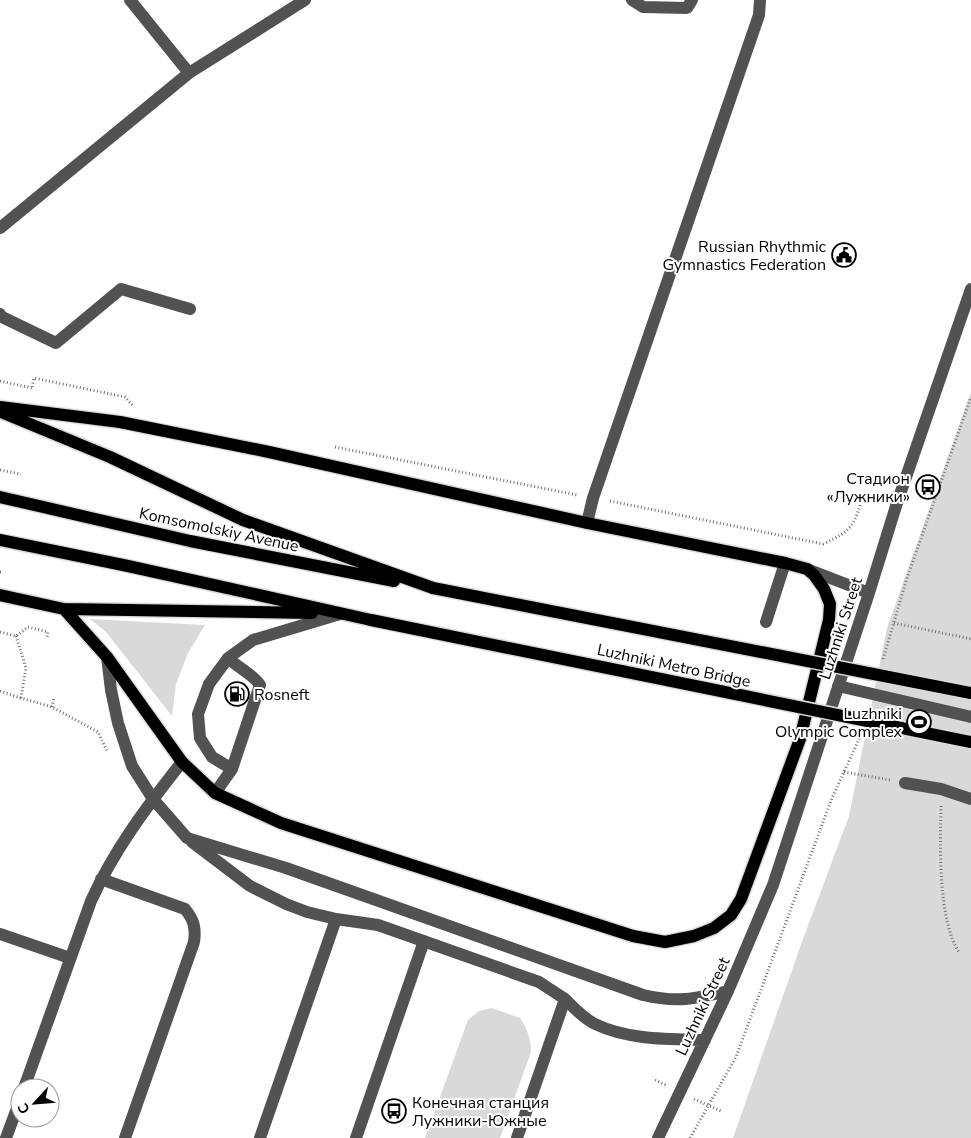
<svg xmlns="http://www.w3.org/2000/svg" width="971" height="1138" font-family="'Nunito Sans',sans-serif">
<style>
.green{fill:#d9d9d9}
.lines{fill:none;stroke-linecap:round;stroke-linejoin:round}
.major-casing{stroke:#dbdbdb;stroke-width:15}
.path{stroke:#747474;stroke-width:3;stroke-dasharray:1 2.5;stroke-linecap:butt}
.minor{stroke:#525252;stroke-width:12}
.major{stroke:#000;stroke-width:12}
.major-bridge-casing{stroke:#dbdbdb;stroke-width:15;stroke-linecap:butt}
.major-bridge{stroke:#000;stroke-width:12}
.labels{text-anchor:middle;stroke-width:4;stroke-linejoin:round;paint-order:stroke}
.poi-label{font-size:16px;fill:#000;stroke:#fff;text-anchor:end}
.street-label{font-size:16px;fill:#000;stroke:#fff}
</style>
<rect width="100%" height="100%" fill="#fff"/>
<path class="green" d="M 971,392 L 971,1138 L 733,1138 L 803,939 L 849,816 L 887,628 Z
M 90,619 L 205,625 L 188,653 L 176,684 L 172,716 L 106,632 Z
M 492,1008 L 520,1018 C 527,1028 531,1039 531,1052 L 500,1138 L 425,1138 L 468,1020 L 479,1011 Z"/>
<g class="lines">
<g class="major-casing">
<path id="major" d="M 0,407 L 120,422 L 269,452 L 587,523 L 785,563 L 807,569 L 814,575 L 824,589 L 830,604 L 829,620 L 800,739 L 741,899 L 731,915 L 714,928 L 694,936 L 665,942 L 633,936 L 281,823 L 215,793 L 182,762 L 107,657 L 64,609
M 1,412 L 110,457 L 243,520 L 433,588
M 0,497 L 190,541 L 394,581
M 0,540 L 128,566 L 371,620
M 0,595 L 64,609 L 312,613"/>
</g>
<path class="path" d="M 0,381 L 32,388
M 32,387 L 34,378 L 125,397 L 134,407
M 335,447 L 577,495
M 0,470 L 21,474
M 610,501 L 823,544 C 854,530 854,525 864,493
M 0,572 L 1,572
M 894,623 L 971,639
M 0,632 L 16,636 L 28,627 L 48,632 L 47,638
M 16,636 L 26,668 L 21,698 L 52,707 L 98,732 L 107,751
M 883,659 L 907,578 L 971,397
M 0,691 L 21,698
M 52,707 L 54,698
M 844,772 L 890,780
M 941,806 C 940,844 938,921 959,952
M 655,1080 L 666,1085
M 694,1099 L 721,1111
M 690,1138 L 736,1057 L 832,798 L 860,737"/>
<path class="minor" d="M 130,0 L 189,73
M 632,0 L 643,7 L 687,8 L 692,0
M 0,228 L 189,73 L 305,0
M 0,314 L 2,317 L 56,343 L 121,289 L 190,309
M 587,523 L 593,498 L 759,15 L 760,0
M 807,569 L 869,593
M 766,622 L 785,563
M 107,657 L 111,690 L 118,723 L 132,766 L 153,799 L 187,838 L 286,868 L 643,995 C 677,1003 694,999 728,991
M 838,686 L 971,717
M 232,769 L 212,757 L 200,738 L 198,714 L 209,684 L 228,658 L 253,640 L 340,614
M 905,783 L 941,789 L 971,799
M 215,793 L 232,769 L 260,685 C 254,675 237,667 228,658
M 192,842 L 250,886 L 286,904 L 307,912 L 336,919 L 378,925 L 539,982 L 565,999 L 517,1138
M 101,879 L 185,909 C 194,920 196,928 194,942 L 125,1138
M 0,934 L 70,958
M 565,999 C 574,1008 583,1018 595,1024 C 628,1040 669,1039 705,1040
M 24,1088 L 91,901 C 114,850 147,806 182,762
M 6,1138 L 20,1100
M 260,1138 L 336,919
M 356,1138 L 424,941
M 658,1138 L 728,991 L 773,885 L 869,593 L 896,506 L 971,289"/>
<use href="#major" class="major"/>
<g class="major-bridge-casing">
<path id="major-bridge" d="M 433,588 L 971,693
M 371,620 L 971,742"/>
</g>
<use href="#major-bridge" class="major-bridge"/>
</g>
<defs>
<g id="civic-ring" transform="scale(1.25)"><circle r="9.5" fill="#fff" stroke="#000" stroke-width="1.5"/><path d="M-.6-6.5H3V-4.5H.6V-3L4-1V1h2V6H-6V1h2V-1L-.6-3ZM-1.2 2.5V6h2.4V2.5Z" fill="#000"/></g>
<g id="bus-ring" transform="scale(1.25)"><circle r="9.5" fill="#fff" stroke="#000" stroke-width="1.5"/><path d="M-5-6H5V4H4V6H2V4H-2V6H-4V4H-5ZM-3.5-4V0h7V-4ZM-3.5 1.2v1.5H-2V1.2ZM2 1.2v1.5H3.5V1.2Z" fill="#000"/></g>
<g id="fuel-ring" transform="scale(1.25)"><circle r="9.5" fill="#fff" stroke="#000" stroke-width="1.5"/><path d="M-5.5-6h7V0h2V4h1.3V-2.5L3-4.5l.8-.8L6-3V5H2.5V1h-1V6h-7ZM-4.2-4.7v3.2H.2V-4.7Z" fill="#000"/></g>
<g id="stadium-ring" transform="scale(1.25)"><circle r="9.5" fill="#fff" stroke="#000" stroke-width="1.5"/><path d="M0-5a6.5 5 0 1 0 0 10a6.5 5 0 1 0 0-10ZM-3.5-1.8h7v3.6h-7Z" fill="#000"/></g>
</defs>
<g fill-rule="evenodd">
<use href="#civic-ring" x="844" y="255"/>
<use href="#bus-ring" x="928" y="487"/>
<use href="#fuel-ring" x="237" y="694"/>
<use href="#stadium-ring" x="919" y="722"/>
<use href="#bus-ring" x="394" y="1111"/>
</g>
<g class="labels">
<g class="poi-label">
<text x="826" y="252">Russian Rhythmic<tspan x="826" dy="18">Gymnastics Federation</tspan></text>
<text x="910" y="484">Стадион<tspan x="910" dy="18">«Лужники»</tspan></text>
<text x="254" y="700" text-anchor="start">Rosneft</text>
<text x="902" y="719">Luzhniki<tspan x="902" dy="18">Olympic Complex</tspan></text>
<text x="412" y="1108" text-anchor="start">Конечная станция<tspan x="412" dy="18">Лужники-Южные</tspan></text>
</g>
<g class="street-label">
<text transform="translate(219 529) rotate(12)" y="6">Komsomolskiy Avenue</text>
<text transform="translate(840 628) rotate(-72)" y="6">Luzhniki Street</text>
<text transform="translate(674 665) rotate(12)" y="6">Luzhniki Metro Bridge</text>
<text transform="translate(702 1006) rotate(-65)" y="6">Luzhniki Street</text>
</g>
</g>
<g transform="translate(35 1103) rotate(244)"><circle r="24" fill="#ffffff" stroke="#999999"/>
<path d="M0-4L9 19L0 12L-9 19Z" fill="#000000"/>
<text y="-8" font-size="14" font-weight="bold" text-anchor="middle" fill="#000000">С</text>
</g>
</svg>
